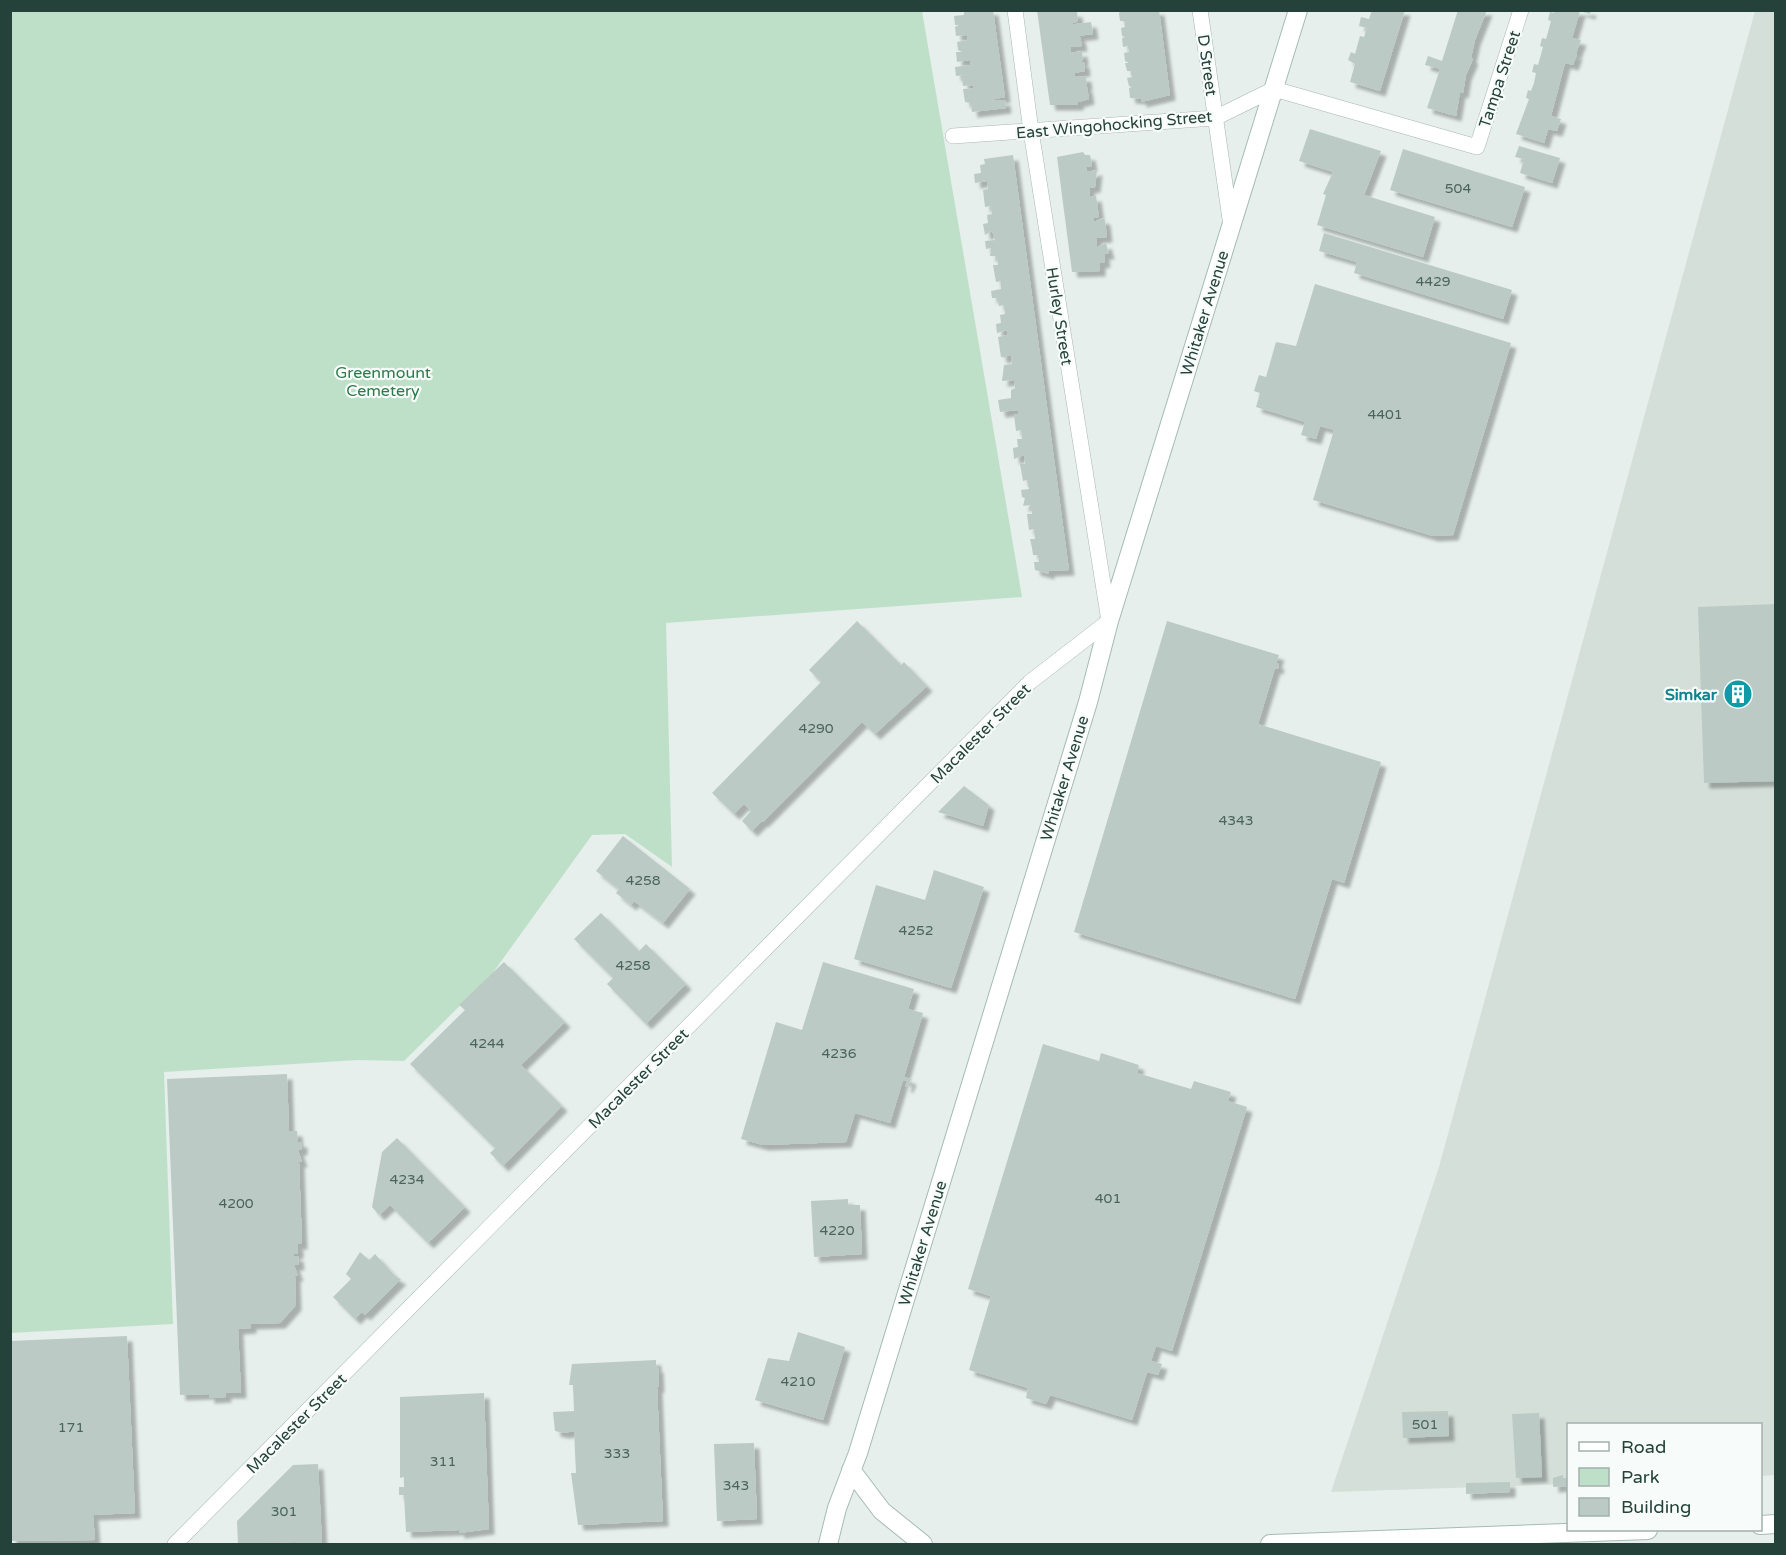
<svg xmlns="http://www.w3.org/2000/svg" width="1786" height="1555" font-family="'Varela Round',sans-serif">
<style>
.built{fill:#d4dfda}
.green{fill:#bfe0c8}
.building{fill:#bbcac4;filter:url(#shadow)}
.lines{fill:none;stroke-linecap:round;stroke-linejoin:round}
.street-casing{stroke:#a8b8b2;stroke-width:16}
.secondary-casing{stroke:#a4bbb3;stroke-width:20}
.street{stroke:#fff;stroke-width:15}
.secondary{stroke:#fff;stroke-width:18}
.labels{text-anchor:middle;stroke-width:4.5;stroke-linejoin:round;paint-order:stroke}
.number-label{font-size:14px;fill:#4a645c}
.street-label{font-size:16px;fill:#24423a;stroke:#f7fbf9}
.park-label{font-size:16px;fill:#2d7a4b;stroke:#f7fbf9}
.culture-label{font-size:16px;font-weight:bold;fill:#0d838f;stroke:#f7fbf9;text-anchor:end}
</style>
<defs>
<filter id="shadow"><feDropShadow dx="5.5" dy="5.5" stdDeviation="1.5" flood-color="#0004"/></filter>
</defs>
<rect width="100%" height="100%" fill="#e6efeb"/>
<path class="built" d="M 1755,11 L 1775,11 L 1775,1475 L 1761,1476 L 1760,1424 L 1568,1424 L 1568,1484 L 1331,1492 L 1439,1167 Z"/>
<path class="green" d="M 11,11 L 922,11 L 1022,597 L 666,623 L 672,867 L 625,834 L 592,835 L 492,974 L 404,1061 L 358,1060 L 164,1072 L 173,1324 L 11,1333 Z"/>
<path class="building" d="M 964,10 L 993,10 L 1005,97 L 985,101 L 1005,100 L 1006,108 L 972,112 L 971,103 L 965,102 L 963,89 L 974,88 L 973,85 L 963,86 L 962,78 L 965,75 L 956,76 L 955,67 L 971,65 L 970,60 L 957,62 L 956,52 L 962,52 L 958,50 L 957,42 L 968,40 L 967,35 L 956,36 L 955,27 L 959,25 L 955,25 L 954,16 L 964,15 Z
M 1037,10 L 1077,12 L 1078,21 L 1068,25 L 1091,22 L 1093,34 L 1077,36 L 1080,37 L 1082,46 L 1071,47 L 1071,53 L 1082,51 L 1083,60 L 1080,62 L 1084,62 L 1085,71 L 1074,73 L 1075,77 L 1086,76 L 1087,85 L 1084,86 L 1087,87 L 1089,99 L 1078,102 L 1078,105 L 1050,105 Z
M 1122,10 L 1159,10 L 1170,95 L 1141,102 L 1141,99 L 1130,98 L 1129,88 L 1132,87 L 1129,86 L 1127,78 L 1132,77 L 1131,74 L 1131,71 L 1127,71 L 1125,63 L 1129,63 L 1125,61 L 1124,53 L 1129,52 L 1128,46 L 1123,47 L 1122,38 L 1125,37 L 1122,36 L 1121,28 L 1125,27 L 1125,24 L 1124,21 L 1120,21 L 1119,13 Z
M 1372,10 L 1405,10 L 1380,91 L 1350,82 L 1355,64 L 1348,60 L 1351,52 L 1355,54 L 1360,36 L 1364,37 L 1367,28 L 1359,26 L 1361,17 L 1369,19 Z
M 1458,10 L 1487,10 L 1475,40 L 1471,58 L 1473,59 L 1466,75 L 1463,93 L 1460,92 L 1456,116 L 1427,108 L 1440,69 L 1425,65 L 1428,56 L 1442,61 Z
M 1554,10 L 1591,10 L 1590,14 L 1580,11 L 1572,38 L 1581,40 L 1576,53 L 1568,52 L 1577,54 L 1573,65 L 1565,63 L 1551,116 L 1561,119 L 1557,131 L 1548,129 L 1544,143 L 1516,134 L 1529,99 L 1526,98 L 1528,90 L 1531,91 L 1534,83 L 1536,73 L 1532,72 L 1534,64 L 1538,65 L 1543,47 L 1540,46 L 1542,38 L 1546,39 L 1551,21 L 1548,20 L 1550,12 L 1554,13 Z
M 1310,129 L 1381,151 L 1364,195 L 1435,217 L 1423,257 L 1317,225 L 1326,195 L 1323,194 L 1333,172 L 1299,161 Z
M 1519,146 L 1560,158 L 1552,183 L 1520,173 L 1524,159 L 1515,157 Z
M 1403,149 L 1525,187 L 1512,227 L 1390,190 Z
M 1083,152 L 1085,155 L 1090,155 L 1092,166 L 1086,167 L 1087,172 L 1097,170 L 1095,187 L 1089,188 L 1090,197 L 1096,196 L 1099,217 L 1093,218 L 1094,222 L 1102,218 L 1105,220 L 1107,237 L 1096,238 L 1097,247 L 1106,243 L 1109,254 L 1104,254 L 1105,262 L 1100,263 L 1100,271 L 1072,272 L 1057,157 Z
M 1013,155 L 1069,570 L 1049,571 L 1049,574 L 1035,570 L 1034,562 L 1039,562 L 1038,555 L 1033,555 L 1032,548 L 1030,539 L 1035,539 L 1034,529 L 1029,530 L 1027,514 L 1032,514 L 1031,505 L 1023,506 L 1025,498 L 1022,497 L 1021,490 L 1029,489 L 1027,480 L 1023,481 L 1020,464 L 1025,464 L 1024,455 L 1014,459 L 1013,448 L 1018,447 L 1017,439 L 1022,439 L 1021,430 L 1016,431 L 1014,415 L 1019,414 L 1018,410 L 1000,412 L 998,400 L 1011,398 L 1011,390 L 1015,388 L 1014,380 L 1002,381 L 1004,365 L 1012,364 L 1011,355 L 1006,356 L 1007,358 L 1001,357 L 998,337 L 1008,335 L 1007,330 L 997,333 L 996,324 L 1001,323 L 1000,315 L 1005,314 L 1004,305 L 999,306 L 998,298 L 992,298 L 991,291 L 1001,289 L 1001,281 L 996,282 L 993,265 L 998,265 L 997,256 L 990,256 L 991,248 L 986,249 L 985,241 L 995,240 L 992,231 L 985,235 L 983,224 L 988,223 L 987,215 L 992,214 L 991,206 L 985,207 L 983,190 L 988,189 L 987,181 L 975,183 L 974,174 L 981,173 L 980,165 L 985,164 L 984,159 Z
M 1324,233 L 1512,290 L 1503,319 L 1354,273 L 1357,262 L 1319,251 Z
M 1315,284 L 1511,343 L 1453,535 L 1433,536 L 1313,500 L 1334,430 L 1320,426 L 1316,439 L 1301,435 L 1305,422 L 1256,407 L 1260,393 L 1254,391 L 1259,375 L 1266,377 L 1276,342 L 1296,346 Z
M 1776,604 L 1776,781 L 1704,783 L 1698,607 Z
M 857,621 L 901,665 L 904,662 L 927,686 L 875,734 L 862,722 L 763,822 L 762,821 L 752,831 L 742,821 L 751,811 L 744,804 L 734,814 L 712,793 L 821,682 L 809,670 Z
M 1167,621 L 1279,655 L 1276,663 L 1279,664 L 1278,669 L 1275,668 L 1258,724 L 1381,762 L 1344,883 L 1332,879 L 1295,999 L 1074,932 Z
M 964,786 L 989,805 L 983,826 L 938,812 Z
M 623,836 L 690,889 L 663,923 L 634,901 L 631,905 L 616,893 L 619,889 L 596,871 Z
M 934,870 L 984,887 L 951,988 L 854,959 L 876,885 L 925,900 Z
M 601,913 L 639,951 L 646,944 L 686,984 L 646,1024 L 607,984 L 613,978 L 574,939 Z
M 504,962 L 565,1022 L 521,1065 L 562,1106 L 503,1166 L 490,1153 L 495,1148 L 410,1064 L 465,1010 L 459,1005 Z
M 823,962 L 914,989 L 908,1009 L 923,1013 L 904,1077 L 911,1079 L 908,1087 L 905,1087 L 907,1081 L 903,1080 L 890,1123 L 855,1113 L 846,1142 L 763,1145 L 741,1139 L 776,1022 L 802,1030 Z
M 1043,1044 L 1099,1061 L 1101,1053 L 1139,1065 L 1137,1073 L 1191,1089 L 1194,1081 L 1231,1092 L 1228,1101 L 1247,1107 L 1172,1351 L 1156,1346 L 1151,1361 L 1162,1364 L 1158,1375 L 1147,1372 L 1132,1420 L 1050,1395 L 1046,1404 L 1026,1398 L 1028,1388 L 969,1370 L 991,1296 L 968,1289 Z
M 287,1074 L 289,1131 L 297,1131 L 298,1142 L 302,1142 L 302,1150 L 298,1150 L 302,1162 L 299,1162 L 302,1244 L 294,1244 L 298,1245 L 298,1253 L 294,1254 L 294,1256 L 298,1256 L 299,1265 L 294,1265 L 298,1276 L 295,1276 L 296,1305 L 280,1323 L 251,1324 L 251,1328 L 238,1329 L 241,1393 L 226,1393 L 226,1397 L 209,1398 L 209,1394 L 180,1395 L 167,1079 Z
M 397,1138 L 465,1207 L 428,1243 L 390,1205 L 379,1215 L 372,1207 L 382,1152 Z
M 848,1199 L 848,1205 L 860,1205 L 862,1254 L 814,1257 L 811,1201 Z
M 360,1252 L 369,1260 L 375,1254 L 396,1277 L 401,1279 L 365,1315 L 362,1312 L 355,1319 L 333,1297 L 351,1279 L 346,1274 Z
M 798,1332 L 845,1347 L 823,1420 L 755,1400 L 768,1358 L 789,1361 Z
M 127,1336 L 135,1513 L 93,1515 L 95,1540 L 11,1541 L 10,1341 Z
M 656,1360 L 656,1367 L 658,1367 L 659,1387 L 657,1387 L 663,1521 L 578,1525 L 571,1473 L 576,1473 L 574,1431 L 564,1433 L 555,1431 L 553,1412 L 574,1411 L 573,1385 L 569,1385 L 572,1364 Z
M 484,1393 L 489,1529 L 459,1533 L 459,1530 L 406,1532 L 404,1495 L 399,1495 L 399,1487 L 404,1487 L 404,1477 L 400,1478 L 400,1397 Z
M 1448,1411 L 1449,1436 L 1403,1438 L 1402,1412 Z
M 1539,1413 L 1542,1477 L 1516,1478 L 1512,1414 Z
M 754,1443 L 757,1519 L 717,1521 L 714,1444 Z
M 318,1464 L 322,1544 L 295,1544 L 295,1542 L 238,1544 L 237,1521 L 293,1465 Z
M 1563,1475 L 1563,1478 L 1568,1478 L 1568,1486 L 1553,1487 L 1553,1478 Z
M 1510,1482 L 1510,1492 L 1466,1494 L 1466,1483 Z"/>
<g class="lines">
<g class="street-casing">
<path id="street" d="M 1200,10 L 1231,226
M 953,136 L 1215,118 L 1274,89 L 1477,147 L 1521,10
M 175,1544 L 1030,682 L 1109,621 L 1031,131 L 1015,10"/>
</g>
<g class="secondary-casing">
<path id="secondary" d="M 851,1470 L 882,1511 L 923,1544
M 1760,1525 L 1776,1524
M 828,1544 L 837,1508 L 858,1453 L 1088,702 L 1109,621 L 1298,10
M 1270,1544 L 1648,1530"/>
</g>
<use href="#street" class="street"/>
<use href="#secondary" class="secondary"/>
</g>
<defs>
<g id="building-disc" transform="scale(1.5)"><circle r="9.5" fill="#0f9aa8" stroke="#f7fbf9"/><path d="M-4-6H4V6H1V3H-1V6H-4ZM-2.5-4.3h1.7v1.8h-1.7ZM.8-4.3h1.7v1.8H.8ZM-2.5-1h1.7V.8h-1.7ZM.8-1h1.7V.8H.8Z" fill="#fff"/></g>
</defs>
<g fill-rule="evenodd">
<use href="#building-disc" x="1738" y="694"/>
</g>
<g class="labels">
<g class="number-label">
<text x="1458" y="193">504</text>
<text x="1433" y="286">4429</text>
<text x="1385" y="419">4401</text>
<text x="816" y="733">4290</text>
<text x="1236" y="825">4343</text>
<text x="643" y="885">4258</text>
<text x="916" y="935">4252</text>
<text x="633" y="970">4258</text>
<text x="487" y="1048">4244</text>
<text x="839" y="1058">4236</text>
<text x="407" y="1184">4234</text>
<text x="1108" y="1203">401</text>
<text x="236" y="1208">4200</text>
<text x="837" y="1235">4220</text>
<text x="798" y="1386">4210</text>
<text x="1425" y="1429">501</text>
<text x="71" y="1432">171</text>
<text x="617" y="1458">333</text>
<text x="443" y="1466">311</text>
<text x="736" y="1490">343</text>
<text x="284" y="1516">301</text>
</g>
<g class="street-label">
<text transform="translate(1208 65) rotate(82)" y="6">D Street</text>
<text transform="translate(1499 79) rotate(-72)" y="6">Tampa Street</text>
<text transform="translate(1114 124) rotate(-5)" y="6">East Wingohocking Street</text>
<text transform="translate(1204 313) rotate(-73)" y="6">Whitaker Avenue</text>
<text transform="translate(1060 316) rotate(81)" y="6">Hurley Street</text>
<text transform="translate(980 733) rotate(-45)" y="6">Macalester Street</text>
<text transform="translate(1064 778) rotate(-73)" y="6">Whitaker Avenue</text>
<text transform="translate(638 1078) rotate(-45)" y="6">Macalester Street</text>
<text transform="translate(922 1243) rotate(-73)" y="6">Whitaker Avenue</text>
<text transform="translate(296 1423) rotate(-45)" y="6">Macalester Street</text>
</g>
<g class="park-label">
<text x="383" y="378">Greenmount<tspan x="383" dy="18">Cemetery</tspan></text>
</g>
<g class="culture-label">
<text x="1717" y="700">Simkar</text>
</g>
</g>
<rect width="1786" height="1555" fill="none" stroke="#24423a" stroke-width="24"/>
<rect x="1567" y="1423" width="195" height="108" fill="#f7fbf9" stroke="#a3b1ad" stroke-width="1.5"/>
<rect x="1579" y="1442" width="30" height="9" fill="#ffffff" stroke="#a3b1ad" stroke-width="1.5"/>
<text x="1621" y="1453" font-size="18" fill="#24423a">Road</text>
<rect x="1579" y="1468" width="30" height="18" fill="#bfe0c8" stroke="#a3b1ad" stroke-width="1.5"/>
<text x="1621" y="1483" font-size="18" fill="#24423a">Park</text>
<rect x="1579" y="1498" width="30" height="18" fill="#bbcac4" stroke="#a3b1ad" stroke-width="1.5"/>
<text x="1621" y="1513" font-size="18" fill="#24423a">Building</text>
</svg>
